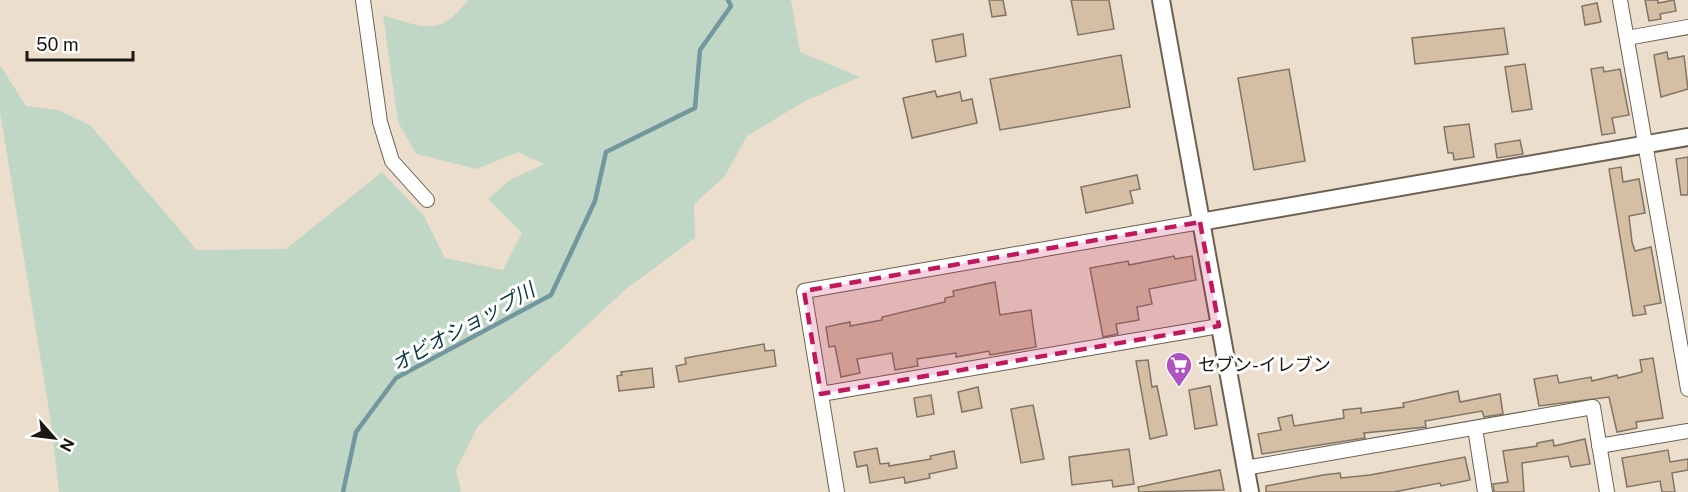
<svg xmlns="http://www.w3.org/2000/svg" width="1688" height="492" font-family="'Public Sans','Noto Sans JP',sans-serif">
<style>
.green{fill:#c1d7c5}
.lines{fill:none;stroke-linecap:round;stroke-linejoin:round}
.stream{stroke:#71979f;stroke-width:4.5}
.building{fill:#d4bea4;stroke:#817465;stroke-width:1.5}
.minor-casing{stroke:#6d6052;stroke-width:16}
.tertiary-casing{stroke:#6d6052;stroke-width:20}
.minor{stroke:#fff;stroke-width:14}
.tertiary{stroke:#fff;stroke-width:16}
.marked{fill:#c2185b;fill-opacity:0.2;stroke:#c2185b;stroke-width:4.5;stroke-dasharray:12 8;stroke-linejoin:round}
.labels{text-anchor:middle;stroke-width:6;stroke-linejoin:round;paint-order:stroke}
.poi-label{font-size:18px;fill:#1a1610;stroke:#fff;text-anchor:start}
.water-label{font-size:20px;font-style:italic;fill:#10363d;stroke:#fff}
</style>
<rect width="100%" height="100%" fill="#ecdecd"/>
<path class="green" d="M 468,0 L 791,0 L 800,52 L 860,77 L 805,101 L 747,136 L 725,176 L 694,204 L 695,238 L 626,289 L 478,426 L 456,470 L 461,492 L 59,492 L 51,422 L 0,112 L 0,65 L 26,106 L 58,110 L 90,125 L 197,250 L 286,249 L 382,172 L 424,216 L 445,258 L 503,270 L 522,233 L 488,199 L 510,180 L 544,164 L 518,152 L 477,169 L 416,154 L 398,122 L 383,15 C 422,27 440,38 468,0 Z"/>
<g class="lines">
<path class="stream" d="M 343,492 L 356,432 L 396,378 L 551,295 L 595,201 L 606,152 L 695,108 L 700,50 L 731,6 L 728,0"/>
</g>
<path class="building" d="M 989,0 L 1003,0 L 1006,15 L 992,17 Z
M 1071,0 L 1109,0 L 1114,29 L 1078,35 Z
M 1645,0 L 1658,0 L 1658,3 L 1674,0 L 1676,11 L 1660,14 L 1661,19 L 1649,21 Z
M 1597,3 L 1601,22 L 1585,25 L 1582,6 Z
M 1504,28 L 1508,54 L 1415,64 L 1412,38 Z
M 963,34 L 966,56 L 936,62 L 932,40 Z
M 1667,52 L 1668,59 L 1684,56 L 1688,89 L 1661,97 L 1654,55 Z
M 1121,55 L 1130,107 L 1000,130 L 990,79 Z
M 1525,64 L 1532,109 L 1512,112 L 1505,67 Z
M 1603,67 L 1604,72 L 1620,69 L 1629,115 L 1612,118 L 1615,133 L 1602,135 L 1591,69 Z
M 1289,69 L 1305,161 L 1254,170 L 1238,78 Z
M 935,91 L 937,97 L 960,92 L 962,101 L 972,99 L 977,123 L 912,138 L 903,98 Z
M 1469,124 L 1474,157 L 1454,160 L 1453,153 L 1448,153 L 1444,127 Z
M 1520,140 L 1523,154 L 1497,158 L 1495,144 Z
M 1688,157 L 1688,195 L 1681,195 L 1676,159 Z
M 1621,167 L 1623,182 L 1639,179 L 1645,213 L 1629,216 L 1632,242 L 1635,251 L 1651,247 L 1661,303 L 1644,306 L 1646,314 L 1633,316 L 1609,169 Z
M 1137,175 L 1140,189 L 1130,191 L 1133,203 L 1086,213 L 1081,187 Z
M 1174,256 L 1175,259 L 1192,256 L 1196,280 L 1149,289 L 1152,304 L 1137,307 L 1139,320 L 1116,324 L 1118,334 L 1103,337 L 1090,268 L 1128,261 L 1129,265 Z
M 995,282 L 1000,315 L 1031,310 L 1036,347 L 990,355 L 989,351 L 956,357 L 956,353 L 917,359 L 918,366 L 895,370 L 892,353 L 857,359 L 860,373 L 841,377 L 835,346 L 829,347 L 826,327 L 850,322 L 850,326 L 882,320 L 882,317 L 945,302 L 945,298 L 954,296 L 953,291 Z
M 764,344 L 765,351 L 774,350 L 776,366 L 679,382 L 676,366 L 686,364 L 685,358 Z
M 1653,358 L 1663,418 L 1636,422 L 1637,428 L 1617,432 L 1609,397 L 1539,406 L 1534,379 L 1557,375 L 1559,383 L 1591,377 L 1592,381 L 1617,375 L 1618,378 L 1642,372 L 1640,360 Z
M 1148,360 L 1152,387 L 1157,386 L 1167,435 L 1150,439 L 1136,361 Z
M 652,368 L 654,387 L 619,391 L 617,376 L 622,375 L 621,372 Z
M 1210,386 L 1217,425 L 1195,429 L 1189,390 Z
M 978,387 L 982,408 L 962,412 L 958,392 Z
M 1458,391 L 1460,402 L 1500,394 L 1503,414 L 1484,417 L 1482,411 L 1425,421 L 1426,427 L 1364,433 L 1365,438 L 1262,454 L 1258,434 L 1281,430 L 1278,418 L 1292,415 L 1294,426 L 1344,418 L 1343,410 L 1361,408 L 1361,413 L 1404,407 L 1403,403 Z
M 931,395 L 934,414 L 917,417 L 914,398 Z
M 1033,405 L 1044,459 L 1021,463 L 1011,409 Z
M 1585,439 L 1590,464 L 1571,467 L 1568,456 L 1522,463 L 1524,492 L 1494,492 L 1493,484 L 1508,482 L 1503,451 L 1537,446 L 1537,443 L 1553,440 L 1554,446 Z
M 877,448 L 880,464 L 889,463 L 889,466 L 931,459 L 930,456 L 954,451 L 957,468 L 929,474 L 930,478 L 905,483 L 904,477 L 870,483 L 867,465 L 857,467 L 854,452 Z
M 1129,449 L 1134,484 L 1113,487 L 1112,480 L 1072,485 L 1069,457 Z
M 1668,450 L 1670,462 L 1688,459 L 1688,470 L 1672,473 L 1675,492 L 1662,492 L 1660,481 L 1627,487 L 1622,458 Z
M 1465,457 L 1470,480 L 1441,486 L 1440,483 L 1394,492 L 1266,492 L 1266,486 L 1323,475 L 1340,473 L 1341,478 L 1370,475 Z
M 1220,470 L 1224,490 L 1139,492 L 1138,487 Z"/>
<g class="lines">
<g class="minor-casing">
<path id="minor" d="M 363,0 L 380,122 L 392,161 L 427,200
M 1620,0 L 1688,389
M 1627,38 L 1688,27
M 821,394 L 1219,326
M 1475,428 L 1485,492
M 1599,446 L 1688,431
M 1245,468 L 1593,407 L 1607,492
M 837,492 L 804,291 L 1200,222"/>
</g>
<g class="tertiary-casing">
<path id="tertiary" d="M 1161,0 L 1250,492
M 1200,222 L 1688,137"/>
</g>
<use href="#minor" class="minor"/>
<use href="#tertiary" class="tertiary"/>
</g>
<path class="marked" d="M 1200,222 L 1219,326 L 821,394 L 804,291 Z"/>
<defs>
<g id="supermarket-pin" transform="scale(1.35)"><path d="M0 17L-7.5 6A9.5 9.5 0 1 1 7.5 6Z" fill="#ae53bf" stroke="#fff"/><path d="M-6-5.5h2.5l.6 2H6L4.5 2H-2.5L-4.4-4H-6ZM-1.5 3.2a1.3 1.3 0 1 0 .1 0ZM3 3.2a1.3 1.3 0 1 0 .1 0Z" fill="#fff"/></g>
</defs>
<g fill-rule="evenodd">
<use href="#supermarket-pin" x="1179" y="365"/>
</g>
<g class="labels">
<g class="poi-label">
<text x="1198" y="371">セブン-イレブン</text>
</g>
<g class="water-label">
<text transform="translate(463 327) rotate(-29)" y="7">オビオショップ川</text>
</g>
</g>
<g transform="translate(54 438) rotate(118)" stroke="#ffffff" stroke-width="4.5" paint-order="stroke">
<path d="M0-4.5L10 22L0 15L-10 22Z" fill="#1a1610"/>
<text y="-9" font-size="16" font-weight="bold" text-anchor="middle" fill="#1a1610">N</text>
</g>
<path d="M27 51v9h106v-9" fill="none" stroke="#1a1610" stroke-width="3"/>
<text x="36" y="51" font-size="18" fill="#1a1610" stroke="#ffffff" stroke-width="4.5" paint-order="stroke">50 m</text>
</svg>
